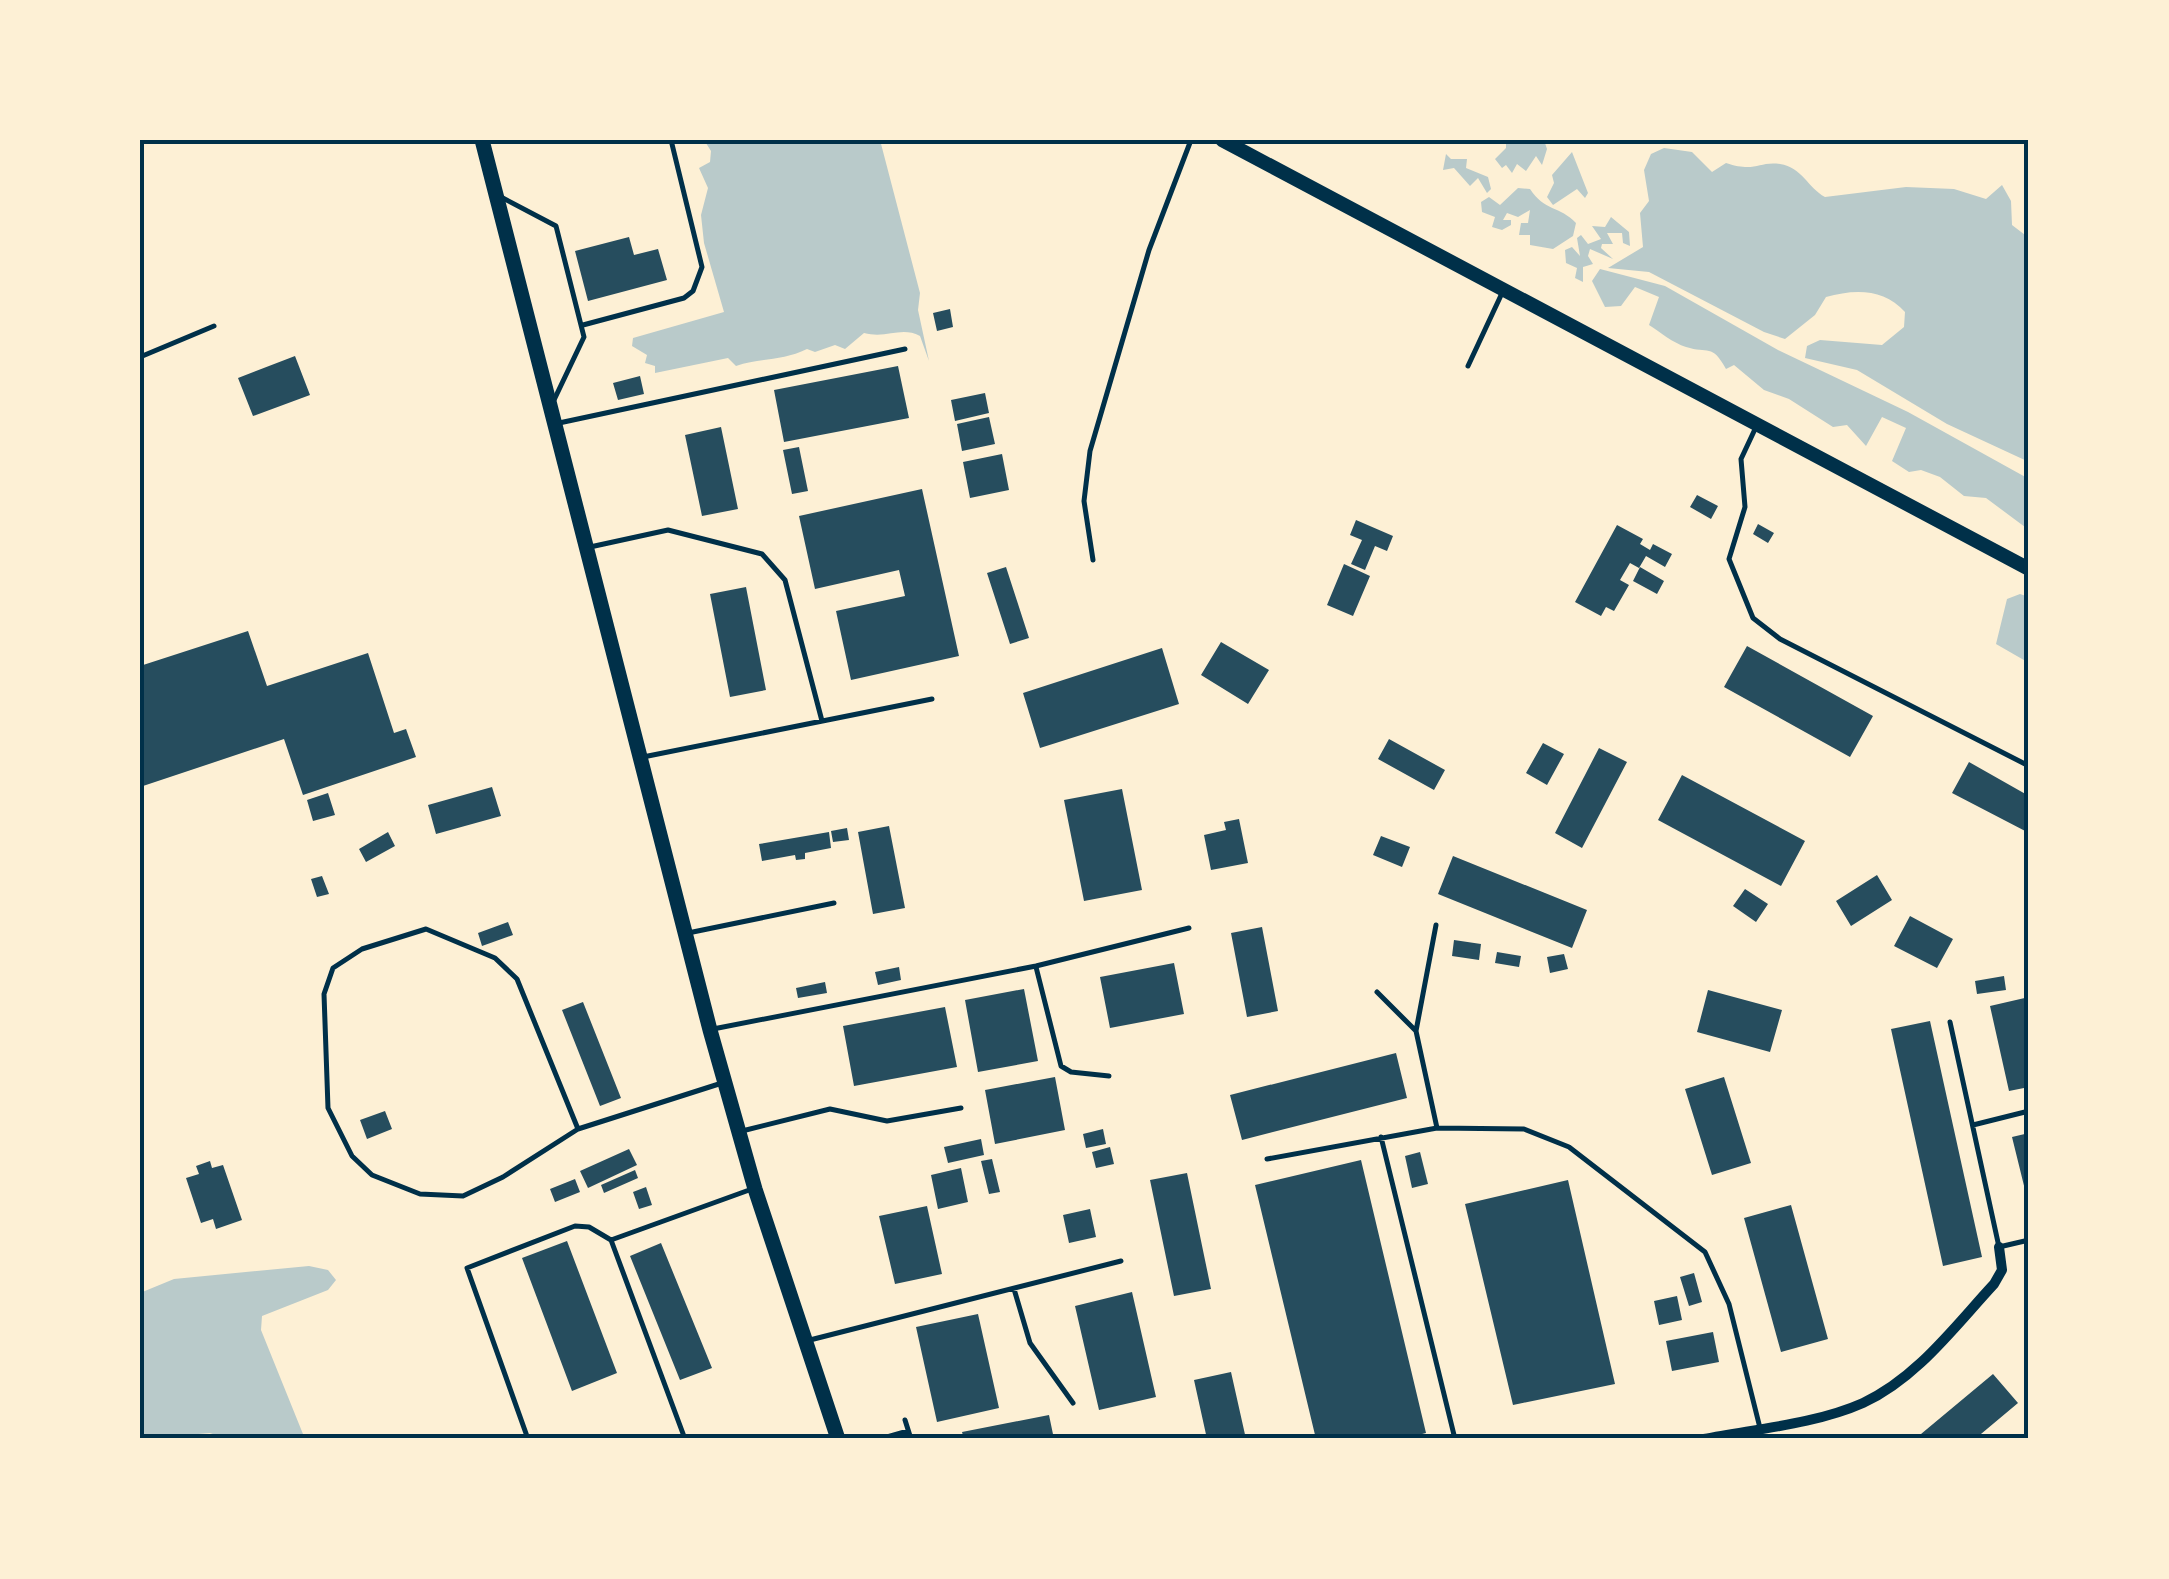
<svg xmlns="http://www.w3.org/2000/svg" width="2169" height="1579" font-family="'Exo 2',sans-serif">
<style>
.green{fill:#b9caca}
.building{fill:#264d5e}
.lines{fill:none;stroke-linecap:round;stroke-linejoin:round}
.service{stroke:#003049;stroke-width:5}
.minor{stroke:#003049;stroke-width:10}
.tertiary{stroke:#003049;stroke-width:14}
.secondary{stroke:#003049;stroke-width:15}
.neatline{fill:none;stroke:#003049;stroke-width:4}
</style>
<rect width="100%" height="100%" fill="#fdf0d5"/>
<path class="green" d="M 704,140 L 880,140 L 920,293 L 918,310 L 929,361 L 920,336 C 901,326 887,339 864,333 L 845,349 L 835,345 L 815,352 L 807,349 C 783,361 760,358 736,366 L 728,358 L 655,373 L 655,366 L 645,363 L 647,355 L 632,346 L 633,338 L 724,312 L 704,243 L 701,215 L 708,188 L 699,168 L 710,162 L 711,151 Z
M 1506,140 L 1544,140 L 1547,149 L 1542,165 L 1536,156 L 1526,171 L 1517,164 L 1512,173 L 1506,165 L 1502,168 L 1495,159 L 1506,148 Z
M 1664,148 L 1692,152 L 1712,172 L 1726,163 C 1756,173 1758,161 1780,164 C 1802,167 1808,188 1825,197 L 1906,187 L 1954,189 L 1986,199 L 2002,185 L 2011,201 L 2012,225 L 2029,238 L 2029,462 L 1947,424 L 1857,370 L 1805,358 L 1807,346 L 1820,340 L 1882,345 L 1904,327 L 1905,312 C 1884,288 1854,289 1826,297 L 1815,315 L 1785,339 L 1764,332 L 1649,272 L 1608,268 L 1643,247 L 1640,213 L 1649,201 L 1644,170 L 1651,154 Z
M 1572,152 L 1588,193 L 1585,198 L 1577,189 L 1553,205 L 1547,197 L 1554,183 L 1552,175 Z
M 1446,154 L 1451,159 L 1467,159 L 1466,168 L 1488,177 L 1491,189 L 1487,193 L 1478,178 L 1470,186 L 1454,168 L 1443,170 Z
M 1518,188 L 1530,189 C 1544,211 1560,206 1576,223 L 1573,236 L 1553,249 L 1530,245 L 1530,235 L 1519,235 L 1521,223 L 1528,223 L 1530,210 L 1518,217 L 1507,213 L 1503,220 L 1511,220 L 1511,225 L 1502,230 L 1492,227 L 1495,217 L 1482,212 L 1481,202 L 1489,197 L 1500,205 Z
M 1611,217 L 1629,232 L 1630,246 L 1623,243 L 1622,233 L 1607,233 L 1613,244 L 1602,244 L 1601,248 L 1613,259 L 1590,249 L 1588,256 L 1593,264 L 1583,267 L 1583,282 L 1575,278 L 1577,268 L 1566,263 L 1565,250 L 1572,247 L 1580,256 L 1577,238 L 1581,235 L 1588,244 L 1601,239 L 1592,226 L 1605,227 Z
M 1600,269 L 1665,286 L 1778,350 L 1908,412 L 2029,479 L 2029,530 L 1986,498 L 1964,496 L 1940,477 L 1921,470 L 1909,472 L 1892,461 L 1906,428 L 1882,417 L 1866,446 L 1847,425 L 1833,427 L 1789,399 L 1764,390 L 1734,365 L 1726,369 C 1712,343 1708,354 1686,347 C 1673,343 1660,332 1649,325 L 1659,297 L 1635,287 L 1621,306 L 1605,307 L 1592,281 Z
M 2020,594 L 2029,597 L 2029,663 L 1996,644 L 2007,599 Z
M 309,1266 L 328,1270 L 336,1280 L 328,1290 L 262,1316 L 261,1330 L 305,1439 L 227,1439 L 210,1433 L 140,1439 L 140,1293 L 174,1279 Z"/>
<path class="building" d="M 629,237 L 634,255 L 658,249 L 667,280 L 588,301 L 575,251 Z
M 950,309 L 953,327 L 937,331 L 933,313 Z
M 295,356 L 310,395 L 253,416 L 238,378 Z
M 898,366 L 909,418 L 784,442 L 774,390 Z
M 640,376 L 644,394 L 618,400 L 613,383 Z
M 985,393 L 989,413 L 955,421 L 951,400 Z
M 989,417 L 995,444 L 962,451 L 957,424 Z
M 721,427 L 738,509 L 702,516 L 685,435 Z
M 799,447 L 808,491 L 792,494 L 783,450 Z
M 1002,454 L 1009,490 L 970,498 L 963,462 Z
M 922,489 L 959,656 L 851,680 L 836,611 L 905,596 L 899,570 L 815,589 L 799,516 Z
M 1697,495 L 1718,506 L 1711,519 L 1690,507 Z
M 1356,520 L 1393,536 L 1387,551 L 1375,546 L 1365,570 L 1351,564 L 1362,540 L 1350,535 Z
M 1758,524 L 1774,533 L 1768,543 L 1753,534 Z
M 1617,525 L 1643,539 L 1640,544 L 1650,550 L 1653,544 L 1672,554 L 1665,567 L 1646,556 L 1639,568 L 1630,563 L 1620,580 L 1629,585 L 1614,611 L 1606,607 L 1601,616 L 1575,602 Z
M 1344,564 L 1370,576 L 1353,616 L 1327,605 Z
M 1006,567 L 1029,638 L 1010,644 L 987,573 Z
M 1640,567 L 1664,581 L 1657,594 L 1633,581 Z
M 746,587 L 766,690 L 730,697 L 710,594 Z
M 248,631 L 267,686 L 368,653 L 394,733 L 406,729 L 416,757 L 303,795 L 284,739 L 140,787 L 140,666 Z
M 1221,642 L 1269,670 L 1248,704 L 1201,675 Z
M 1747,646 L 1873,716 L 1850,757 L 1724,687 Z
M 1162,648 L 1179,704 L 1040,748 L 1023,693 Z
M 1389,739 L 1445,770 L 1434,790 L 1378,759 Z
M 1543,743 L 1564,754 L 1547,785 L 1526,773 Z
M 1599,748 L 1627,762 L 1582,848 L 1555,833 Z
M 1969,762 L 2029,796 L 2029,833 L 1952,793 Z
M 1682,775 L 1805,841 L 1781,886 L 1658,820 Z
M 492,787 L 501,816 L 436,834 L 428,805 Z
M 1122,789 L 1142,890 L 1084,901 L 1064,800 Z
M 328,793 L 335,815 L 313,821 L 307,800 Z
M 1239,819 L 1248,863 L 1211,870 L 1204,835 L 1226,830 L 1224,822 Z
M 889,826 L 905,908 L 873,914 L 858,832 Z
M 847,828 L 849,840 L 833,842 L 831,831 Z
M 388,832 L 395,846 L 366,862 L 359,849 Z
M 829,832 L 831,848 L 805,853 L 805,859 L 796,860 L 795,855 L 762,861 L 759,844 Z
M 1381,836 L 1410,847 L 1402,867 L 1373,855 Z
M 1453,856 L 1587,910 L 1572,948 L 1438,894 Z
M 1877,875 L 1892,900 L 1851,926 L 1836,901 Z
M 322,876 L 329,894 L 317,897 L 311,879 Z
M 1745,889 L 1768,904 L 1756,922 L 1733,906 Z
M 1910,916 L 1953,939 L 1937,968 L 1894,946 Z
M 508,922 L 513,935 L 482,946 L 478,933 Z
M 1262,927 L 1278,1011 L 1247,1017 L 1231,933 Z
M 1454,940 L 1481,944 L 1479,960 L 1452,956 Z
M 1497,952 L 1521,956 L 1519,967 L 1495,963 Z
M 1564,954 L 1568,969 L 1550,973 L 1547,957 Z
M 1174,963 L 1184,1014 L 1110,1028 L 1100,977 Z
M 899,967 L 901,980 L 878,985 L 875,972 Z
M 2004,976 L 2006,990 L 1977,994 L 1975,981 Z
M 825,982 L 827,993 L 798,998 L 796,988 Z
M 1024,989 L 1038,1061 L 978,1072 L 965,1000 Z
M 1708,990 L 1782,1010 L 1770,1052 L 1697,1032 Z
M 2029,997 L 2029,1087 L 2009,1091 L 1990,1006 Z
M 583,1002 L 621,1098 L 600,1106 L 562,1010 Z
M 945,1007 L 957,1067 L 854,1086 L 843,1026 Z
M 1930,1021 L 1982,1257 L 1943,1266 L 1891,1029 Z
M 1396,1053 L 1407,1098 L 1242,1140 L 1230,1095 Z
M 1055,1077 L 1065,1130 L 995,1144 L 985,1090 Z
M 1724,1077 L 1751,1163 L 1712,1175 L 1685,1089 Z
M 385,1111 L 392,1129 L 367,1139 L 360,1120 Z
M 1103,1129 L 1106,1144 L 1086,1148 L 1083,1134 Z
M 2029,1133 L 2029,1202 L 2028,1202 L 2012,1137 Z
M 981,1139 L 984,1155 L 948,1163 L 944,1147 Z
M 1110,1147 L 1114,1164 L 1096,1168 L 1092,1152 Z
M 629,1149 L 637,1165 L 588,1188 L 580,1171 Z
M 1420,1152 L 1428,1184 L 1412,1188 L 1405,1156 Z
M 992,1159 L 1000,1192 L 989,1194 L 981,1161 Z
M 1361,1160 L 1426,1433 L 1403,1439 L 1316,1439 L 1255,1185 Z
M 210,1161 L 212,1168 L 223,1165 L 242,1220 L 216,1229 L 213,1219 L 201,1223 L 186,1178 L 199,1174 L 196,1166 Z
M 961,1168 L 968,1202 L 938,1209 L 931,1175 Z
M 635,1170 L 638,1178 L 604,1193 L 601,1185 Z
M 1187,1173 L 1211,1289 L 1174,1296 L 1150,1180 Z
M 575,1179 L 580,1192 L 555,1202 L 550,1189 Z
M 1568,1180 L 1615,1384 L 1513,1405 L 1465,1204 Z
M 646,1187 L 652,1205 L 639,1209 L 633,1192 Z
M 1791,1205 L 1828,1339 L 1781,1352 L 1744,1218 Z
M 927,1206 L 942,1274 L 895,1284 L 879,1216 Z
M 1090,1209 L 1096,1237 L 1069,1243 L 1063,1215 Z
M 567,1241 L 617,1373 L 572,1391 L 522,1258 Z
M 661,1243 L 712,1368 L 680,1380 L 630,1256 Z
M 1694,1273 L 1702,1302 L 1689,1306 L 1680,1277 Z
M 1132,1292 L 1156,1397 L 1099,1410 L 1075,1306 Z
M 1677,1296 L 1682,1320 L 1659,1325 L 1654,1301 Z
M 978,1314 L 999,1408 L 937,1422 L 916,1327 Z
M 1713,1332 L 1719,1362 L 1672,1371 L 1666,1341 Z
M 1231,1372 L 1246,1439 L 1207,1439 L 1194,1380 Z
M 1993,1374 L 2018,1403 L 1975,1439 L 1915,1439 Z
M 1049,1415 L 1054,1439 L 964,1439 L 962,1432 Z"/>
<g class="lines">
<path class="service" d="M 499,196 L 556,226 L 584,337 L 554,400
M 583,325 L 684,298 L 693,291 L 702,267 L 671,140
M 140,357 L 214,326
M 1468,366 L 1503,291
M 559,423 L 905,349
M 1756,427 L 1741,459 L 1745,507 L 1729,559 L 1753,618 L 1780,639 L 2029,766
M 590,547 L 668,530 L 762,554 L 785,580 L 822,721
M 1093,560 L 1084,501 L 1090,451 L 1149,250 L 1191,140
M 643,757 L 932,699
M 1436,925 L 1416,1031 L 1437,1128
M 688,933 L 834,903
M 1036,967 L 1061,1066 L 1071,1072 L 1109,1076
M 1377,992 L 1416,1031
M 1950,1022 L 1999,1247 L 2029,1240
M 713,1029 L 1036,966 L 1189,928
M 1973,1125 L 2029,1111
M 578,1129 L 517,979 L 495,958 L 426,929 L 362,949 L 333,968 L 324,994 L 328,1108 L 352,1156 L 372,1175 L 420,1194 L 463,1196 L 503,1177 L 578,1129 L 722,1083
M 742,1131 L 830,1109 L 887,1121 L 961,1108
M 1381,1137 L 1455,1439
M 1267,1159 L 1437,1128 L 1524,1129 L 1569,1147 L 1705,1252 L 1729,1304 L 1760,1428
M 1014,1289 L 1030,1343 L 1073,1403
M 806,1341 L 1121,1261
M 905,1420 L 911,1439
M 528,1439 L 467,1268 L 575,1226 L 589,1227 L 611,1240
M 685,1439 L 611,1240 L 752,1189
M 880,1439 L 908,1431"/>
<path class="minor" d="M 1704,1439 C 1755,1429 1816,1424 1863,1403 C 1917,1378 1955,1326 1994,1284 L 2002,1270 L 1999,1247"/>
<path class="tertiary" d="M 1222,140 L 2029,569"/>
<path class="secondary" d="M 482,140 L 710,1030 L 755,1189 L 838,1439"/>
</g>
<rect width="2169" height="1579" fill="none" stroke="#fdf0d5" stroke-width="285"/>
<rect x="142" y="142" width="1884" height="1294" class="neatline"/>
</svg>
